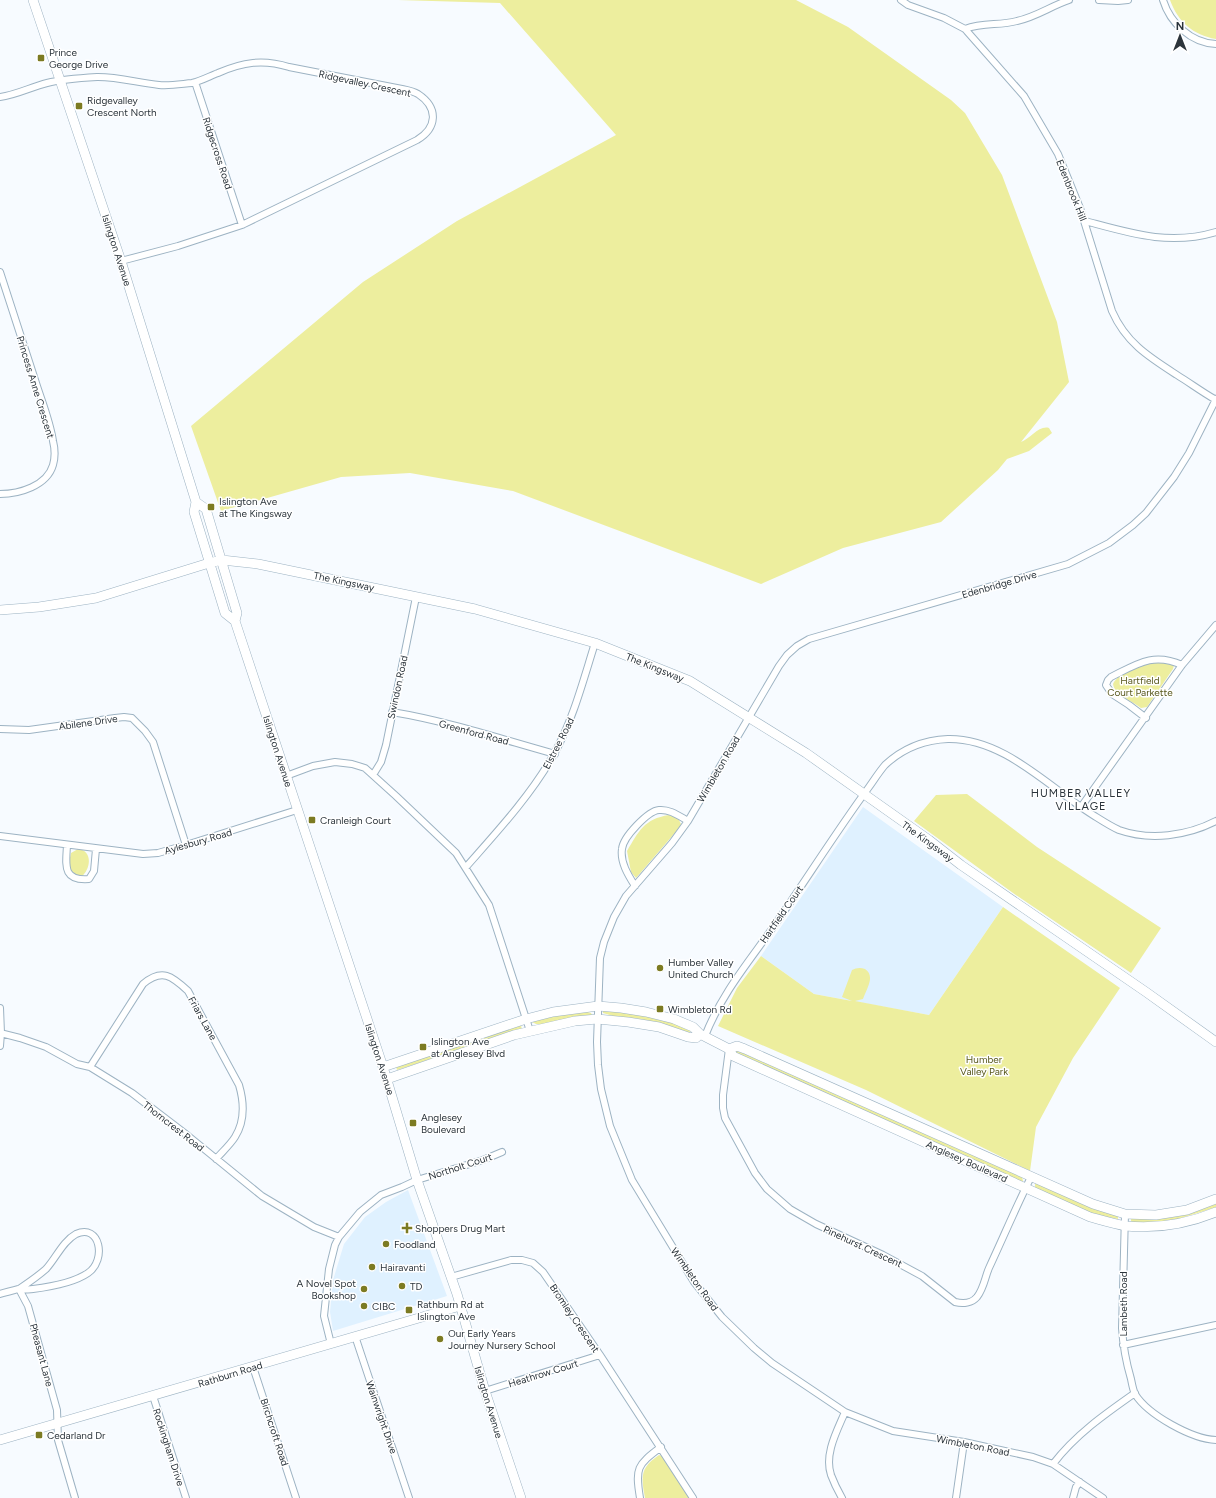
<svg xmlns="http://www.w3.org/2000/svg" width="1216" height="1498" font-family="Figtree,sans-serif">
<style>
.built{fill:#dff1ff}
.green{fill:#edee9e}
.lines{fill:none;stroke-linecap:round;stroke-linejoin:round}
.street-casing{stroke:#9db3c3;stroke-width:8}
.secondary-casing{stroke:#9db3c3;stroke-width:10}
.street{stroke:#fff;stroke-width:6}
.secondary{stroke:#fff;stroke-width:9}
.poi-dot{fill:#7c7b22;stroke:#fff;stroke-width:1.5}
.labels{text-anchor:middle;stroke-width:3;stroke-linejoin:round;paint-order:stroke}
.poi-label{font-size:10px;fill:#2b343b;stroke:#fff;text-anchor:start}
.street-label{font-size:10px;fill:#2b343b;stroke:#fff}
.park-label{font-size:10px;fill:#59591d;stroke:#fff}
.neighbourhood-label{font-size:11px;letter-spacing:1px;fill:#2b343b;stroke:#fff}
</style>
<rect width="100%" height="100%" fill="#f7fbff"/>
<path class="built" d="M 863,807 L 1003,907 L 929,1015 L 814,994 L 761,956 Z
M 408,1190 L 447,1296 L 333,1331 L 330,1312 L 333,1280 L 344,1244 L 365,1217 L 386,1202 Z"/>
<path class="green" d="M 398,0 L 796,0 L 848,27 L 951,100 L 965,113 L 1002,175 L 1057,322 L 1069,382 L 1021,442 C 1030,439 1039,425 1049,428 L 1052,433 L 1029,451 L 1007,459 L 998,470 L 941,522 L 843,548 L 761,584 L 513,491 L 410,473 L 341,477 L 221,511 L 191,426 L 363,282 L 457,221 L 616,135 L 500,3 Z
M 1170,0 L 1216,0 L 1216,39 C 1193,35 1178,22 1170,0 Z
M 1159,662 L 1170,663 L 1174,665 L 1173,669 L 1147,707 L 1141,708 C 1133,701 1115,696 1113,684 C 1118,672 1146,663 1159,662 Z
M 967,794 L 1037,847 L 1161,928 L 1131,973 L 1013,893 L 914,821 L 936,795 Z
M 669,815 L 678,818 L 681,824 L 680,827 L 636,878 L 631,872 L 627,851 C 639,831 644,819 669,815 Z
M 78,849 C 93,850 91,870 81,877 L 72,875 L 68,867 L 71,853 Z
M 1003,907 L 1120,988 L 1073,1058 L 1036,1127 L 1030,1171 L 866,1090 L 718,1026 L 737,988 L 761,956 L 814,994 L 852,1001 L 842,997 L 852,970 C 856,968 860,967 865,969 C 876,976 866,990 863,999 L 855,1001 L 929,1015 Z
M 604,1009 L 629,1011 L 692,1028 L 689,1034 L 641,1019 L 613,1016 L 603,1013 L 603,1011 Z
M 587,1012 L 591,1013 L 592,1015 L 543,1024 L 536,1024 L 532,1022 L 533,1021 L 549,1016 Z
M 521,1025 L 522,1030 L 397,1070 L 396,1066 Z
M 737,1048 L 1022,1177 L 1023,1181 L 1022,1182 L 735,1054 L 735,1050 Z
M 1035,1183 L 1038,1183 L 1112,1213 L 1118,1216 L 1118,1219 L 1092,1214 L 1035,1188 Z
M 1216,1203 L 1216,1207 L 1214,1208 L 1168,1222 L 1132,1223 L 1131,1221 L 1131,1217 Z
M 659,1455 L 662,1456 L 689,1498 L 645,1498 C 641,1476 640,1468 659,1455 Z"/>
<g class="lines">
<g class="street-casing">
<path id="street" d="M 901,0 L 908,5 L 944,18 L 965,29 L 1024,96 L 1058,154 L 1080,208 L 1112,311 C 1126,343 1149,357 1177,375 C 1190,383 1202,392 1216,400
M 1099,0 L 1118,1 L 1128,0
M 1163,0 C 1170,23 1191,43 1216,44
M 965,29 C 984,22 999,26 1017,21 C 1036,17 1051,6 1069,0
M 195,82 L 242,225
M 0,97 C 16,95 31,87 47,83 C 63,79 81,78 98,77 C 119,77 139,83 159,85 C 170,86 181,84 192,83 C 201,81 210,76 218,73 C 243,62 263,59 289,67 L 402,89 C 407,90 413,91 418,94 C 439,108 437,128 417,140 L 242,225 L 178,246 L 121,261
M 1085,221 C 1130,233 1169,246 1216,232
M 0,272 C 12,309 24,346 36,383 C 42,402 50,421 53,441 C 55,449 55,458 53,465 C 47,486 19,494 0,494
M 392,712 C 447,721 501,739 555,754
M 1146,718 L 1129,705 L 1112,694 L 1106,685 L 1108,680 L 1111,677 C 1137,664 1153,652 1182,665
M 0,729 L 29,730 L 115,718 L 124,717 L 132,718 L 145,731 L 153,742 L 186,845
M 373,775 L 381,762 L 386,745 L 416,597
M 286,776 L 313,766 L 335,762 L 352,764 L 365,768 L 396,796 L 456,853 L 489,905 L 530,1031
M 1081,807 L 1182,665 L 1216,625
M 0,836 L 143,854 L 158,853 L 186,845 L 297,810
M 67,845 C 66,865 62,881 89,879 L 94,871 L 96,849
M 466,867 C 496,833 532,794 554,754 C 573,720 583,681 595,643
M 635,886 C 628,875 620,862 622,849 C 623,837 648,811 659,810 C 670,809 679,816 688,821
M 0,1008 L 1,1033 L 0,1046
M 0,1033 L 20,1038 L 46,1047 L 77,1064 L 90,1067 L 132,1093 L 187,1135 L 262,1196 L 314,1227 L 339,1237
M 705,1036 C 722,993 748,963 774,926 C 806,880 836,832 869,787 C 874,780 879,772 885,765 C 902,749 924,740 948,739 C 1004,738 1048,787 1093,815 C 1101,820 1110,826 1119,830 C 1150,841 1187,836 1216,821
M 729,1049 L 723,1095 L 723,1108 L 725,1118 L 755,1173 L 767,1189 L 790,1209 L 816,1224 L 883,1255 L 922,1276 L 955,1302 C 963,1304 972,1303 977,1297 C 984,1288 985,1277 989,1268 C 1003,1238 1016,1207 1031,1177
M 90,1067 L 143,984 C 162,968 172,976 188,991 L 239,1085 C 244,1102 245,1121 235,1137 C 230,1145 222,1152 216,1159
M 1125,1214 L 1122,1328 C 1123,1345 1126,1362 1131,1379 C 1132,1384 1133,1390 1135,1394 C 1148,1415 1192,1439 1216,1440
M 451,1277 L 511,1260 L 522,1260 L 533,1263 L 543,1272 L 600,1355 L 693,1498
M 19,1289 L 28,1306 L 57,1410 L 58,1440 L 75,1498
M 0,1294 C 6,1292 12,1291 18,1289 C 23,1289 28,1290 33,1289 C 49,1287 75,1282 88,1273 C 107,1260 100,1223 76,1234 C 63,1241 56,1258 46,1269 C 38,1276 28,1283 19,1289
M 355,1336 L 409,1498
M 331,1344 L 324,1316 L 329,1269 L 335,1245 L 339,1237 L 360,1212 L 381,1195 L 402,1187 L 417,1180 L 483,1160 L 502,1152
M 1123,1345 L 1216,1325
M 253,1367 L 296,1498
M 485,1391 L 600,1355
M 153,1396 L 186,1498
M 1053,1464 C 1075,1435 1105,1414 1135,1393
M 640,1498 C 635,1468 637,1465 661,1447
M 842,1498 C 838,1491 834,1483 831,1475 C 824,1454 837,1431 845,1412
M 956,1498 L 964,1442
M 1073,1498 L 1076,1487 L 1080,1482
M 1103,1498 L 1053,1464 L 1033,1457 L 964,1442 L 893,1431 L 845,1412 L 772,1363 L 754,1348 L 722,1317 L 694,1282 L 632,1180 L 610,1126 L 601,1089 L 598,1065 L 597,1042 L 600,958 L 604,942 L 614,917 L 626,896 L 672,843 L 688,821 L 779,666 L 787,655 L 797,646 L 809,639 L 1068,564 L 1109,543 L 1133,525 L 1146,513 L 1174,477 L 1189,453 L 1216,399"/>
</g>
<g class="secondary-casing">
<path id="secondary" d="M 33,0 L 121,261 L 196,502 L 194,512 L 225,613 L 235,621 L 383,1067 L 417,1180 L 457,1294 L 485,1391 L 521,1498
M 196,502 L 206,509 L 237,613 L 235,621
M 0,610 L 39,607 L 96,598 L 209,563 L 222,560 L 258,564 L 475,609 L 595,643 L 690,681 L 806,753 L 929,840 L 961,865 L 1146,992 L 1216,1042
M 729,1049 L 737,1046 L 745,1049 L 1093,1204 L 1125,1214 L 1156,1215 L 1187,1210 L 1216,1199
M 383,1067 L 526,1019 L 553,1012 L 598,1006 L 621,1008 L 646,1012 L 674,1019 L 693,1027 L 700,1034 L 729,1049 L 733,1056 L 1090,1217 C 1101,1220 1114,1224 1126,1226 C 1157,1229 1187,1224 1216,1212
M 387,1079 L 514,1035 L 575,1021 L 597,1019 L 628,1022 L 659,1027 L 688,1037 L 696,1038 L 700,1034
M 0,1440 L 460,1306"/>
</g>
<use href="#street" class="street"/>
<use href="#secondary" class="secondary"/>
</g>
<g class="poi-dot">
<rect x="37" y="54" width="8" height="8" rx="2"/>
<rect x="75" y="102" width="8" height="8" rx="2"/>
<rect x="207" y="503" width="8" height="8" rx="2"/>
<rect x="308" y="816" width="8" height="8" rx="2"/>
<circle cx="660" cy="968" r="4"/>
<rect x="656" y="1005" width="8" height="8" rx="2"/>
<rect x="419" y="1043" width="8" height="8" rx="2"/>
<rect x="409" y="1119" width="8" height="8" rx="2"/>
<path d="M405 1222h4v4h4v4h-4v4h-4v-4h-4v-4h4z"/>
<circle cx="386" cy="1244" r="4"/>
<circle cx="372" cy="1267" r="4"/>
<circle cx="402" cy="1286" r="4"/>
<circle cx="364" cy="1289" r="4"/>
<circle cx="364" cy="1306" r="4"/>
<rect x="405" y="1306" width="8" height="8" rx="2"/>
<circle cx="440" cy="1339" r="4"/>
<rect x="35" y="1431" width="8" height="8" rx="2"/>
</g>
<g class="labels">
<g class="poi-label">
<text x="49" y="56">Prince<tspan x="49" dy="12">George Drive</tspan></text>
<text x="87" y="104">Ridgevalley<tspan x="87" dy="12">Crescent North</tspan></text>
<text x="219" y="505">Islington Ave<tspan x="219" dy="12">at The Kingsway</tspan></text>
<text x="320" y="824">Cranleigh Court</text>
<text x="668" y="966">Humber Valley<tspan x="668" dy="12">United Church</tspan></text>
<text x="668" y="1013">Wimbleton Rd</text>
<text x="431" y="1045">Islington Ave<tspan x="431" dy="12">at Anglesey Blvd</tspan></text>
<text x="421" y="1121">Anglesey<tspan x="421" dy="12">Boulevard</tspan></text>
<text x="415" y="1232">Shoppers Drug Mart</text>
<text x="394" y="1248">Foodland</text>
<text x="380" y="1271">Hairavanti</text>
<text x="356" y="1287" text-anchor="end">A Novel Spot<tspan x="356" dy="12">Bookshop</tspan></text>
<text x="410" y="1290">TD</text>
<text x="417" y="1308">Rathburn Rd at<tspan x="417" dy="12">Islington Ave</tspan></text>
<text x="372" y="1310">CIBC</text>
<text x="448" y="1337">Our Early Years<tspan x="448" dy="12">Journey Nursery School</tspan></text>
<text x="47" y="1439">Cedarland Dr</text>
</g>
<g class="street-label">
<text transform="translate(365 83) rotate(12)" y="4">Ridgevalley Crescent</text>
<text transform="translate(218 153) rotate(72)" y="4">Ridgecross Road</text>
<text transform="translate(1072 190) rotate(68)" y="4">Edenbrook Hill</text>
<text transform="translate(117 250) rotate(72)" y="4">Islington Avenue</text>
<text transform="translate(36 387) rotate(73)" y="4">Princess Anne Crescent</text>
<text transform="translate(344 581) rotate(12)" y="4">The Kingsway</text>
<text transform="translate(999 584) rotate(-16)" y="4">Edenbridge Drive</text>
<text transform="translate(655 667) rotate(22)" y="4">The Kingsway</text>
<text transform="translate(397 687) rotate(-78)" y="4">Swindon Road</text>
<text transform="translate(88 722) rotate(-8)" y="4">Abilene Drive</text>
<text transform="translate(474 732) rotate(15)" y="4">Greenford Road</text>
<text transform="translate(558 743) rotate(-63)" y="4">Elstree Road</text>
<text transform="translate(278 751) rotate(72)" y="4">Islington Avenue</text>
<text transform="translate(718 769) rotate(-60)" y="4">Wimbleton Road</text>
<text transform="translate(198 841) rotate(-16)" y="4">Aylesbury Road</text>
<text transform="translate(928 841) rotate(36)" y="4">The Kingsway</text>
<text transform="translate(781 914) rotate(-55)" y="4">Hartfield Court</text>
<text transform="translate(203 1018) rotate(61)" y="4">Friars Lane</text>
<text transform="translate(380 1059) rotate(72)" y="4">Islington Avenue</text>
<text transform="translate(174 1126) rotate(38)" y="4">Thorncrest Road</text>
<text transform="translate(967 1161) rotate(24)" y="4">Anglesey Boulevard</text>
<text transform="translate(460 1166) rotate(-18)" y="4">Northolt Court</text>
<text transform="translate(863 1246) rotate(25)" y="4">Pinehurst Crescent</text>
<text transform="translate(695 1279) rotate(55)" y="4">Wimbleton Road</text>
<text transform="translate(1123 1304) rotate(-90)" y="4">Lambeth Road</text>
<text transform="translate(575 1318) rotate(56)" y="4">Bromley Crescent</text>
<text transform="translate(42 1355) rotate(75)" y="4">Pheasant Lane</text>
<text transform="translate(543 1373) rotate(-17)" y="4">Heathrow Court</text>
<text transform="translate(230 1374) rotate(-17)" y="4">Rathburn Road</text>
<text transform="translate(489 1402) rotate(73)" y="4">Islington Avenue</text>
<text transform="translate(382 1417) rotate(71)" y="4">Wainwright Drive</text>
<text transform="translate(275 1432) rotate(72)" y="4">Birchcroft Road</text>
<text transform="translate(973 1445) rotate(11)" y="4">Wimbleton Road</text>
<text transform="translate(169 1447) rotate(72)" y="4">Rockingham Drive</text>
</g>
<g class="park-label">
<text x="1140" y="684">Hartfield<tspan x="1140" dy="12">Court Parkette</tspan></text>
<text x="984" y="1063">Humber<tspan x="984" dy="12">Valley Park</tspan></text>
</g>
<g class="neighbourhood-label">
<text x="1081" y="797">HUMBER VALLEY<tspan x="1081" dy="13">VILLAGE</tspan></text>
</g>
</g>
<g transform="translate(1180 36)" stroke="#ffffff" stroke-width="3" paint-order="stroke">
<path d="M0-3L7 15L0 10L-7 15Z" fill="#2b343b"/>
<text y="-6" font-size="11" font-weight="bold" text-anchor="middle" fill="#2b343b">N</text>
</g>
</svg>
